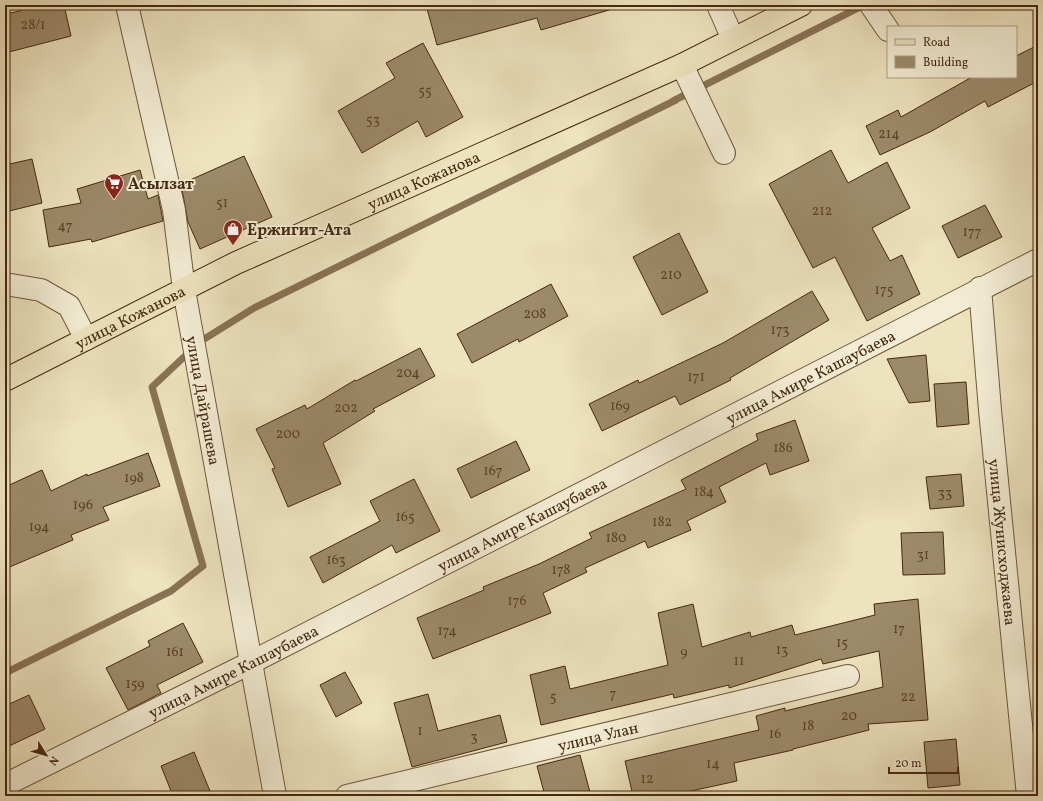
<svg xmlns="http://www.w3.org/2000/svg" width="1043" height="801" font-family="Vollkorn,serif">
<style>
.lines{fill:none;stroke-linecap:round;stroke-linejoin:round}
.stream{stroke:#887354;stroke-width:7}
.building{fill:#9c8a6a;stroke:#45290f}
.minor-casing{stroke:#6f583b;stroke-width:24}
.major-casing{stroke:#45290f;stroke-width:24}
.minor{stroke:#f3edd5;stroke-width:22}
.major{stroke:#ede3be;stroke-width:22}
.labels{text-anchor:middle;stroke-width:4;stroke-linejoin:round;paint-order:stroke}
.number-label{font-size:14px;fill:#5b4126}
.street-label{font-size:16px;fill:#45290f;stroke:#f3edd5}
.poi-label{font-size:16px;font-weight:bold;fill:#45290f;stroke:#f3edd5;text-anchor:start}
</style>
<rect width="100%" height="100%" fill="#ede3be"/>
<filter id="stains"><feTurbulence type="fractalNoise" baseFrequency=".005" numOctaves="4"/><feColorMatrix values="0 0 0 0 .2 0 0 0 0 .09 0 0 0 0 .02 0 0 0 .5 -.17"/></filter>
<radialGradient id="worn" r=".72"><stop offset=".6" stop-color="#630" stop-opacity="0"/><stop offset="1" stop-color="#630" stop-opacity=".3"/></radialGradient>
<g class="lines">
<path class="stream" d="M 673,101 L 864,5
M 5,673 L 171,591 L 203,566 L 152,387 L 201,341 L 254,308 L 676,100"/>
</g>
<path class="building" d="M 18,5 L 64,5 L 71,36 L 5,53 L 5,14 L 20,11 Z
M 426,5 L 608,5 L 609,10 L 541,30 L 537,18 L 437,45 Z
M 423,43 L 463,117 L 426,137 L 418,121 L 362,153 L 338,111 L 395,78 L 386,63 Z
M 1038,45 L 1038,81 L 988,107 L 985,101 L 930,132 L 880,155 L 866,126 L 898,110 L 901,117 L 972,77 L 1016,77 L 1016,56 Z
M 831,150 L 848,183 L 887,162 L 910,208 L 872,228 L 890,261 L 902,255 L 920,294 L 867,321 L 835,257 L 813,268 L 769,184 Z
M 244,156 L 272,217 L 200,249 L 188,222 L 181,184 Z
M 32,159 L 42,203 L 5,212 L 5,165 Z
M 140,170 L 148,199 L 158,195 L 163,221 L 92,242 L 91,239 L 49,247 L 43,210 L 81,203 L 77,189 Z
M 985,205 L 1002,237 L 958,258 L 942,226 Z
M 679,233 L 708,292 L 662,315 L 633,257 Z
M 551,284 L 568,316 L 519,342 L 518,339 L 472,363 L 457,334 Z
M 812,291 L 829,320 L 730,378 L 731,380 L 680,405 L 675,396 L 602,431 L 589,404 L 638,380 L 639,383 L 723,343 Z
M 420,348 L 435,376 L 373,409 L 375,411 L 323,443 L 341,484 L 288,507 L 272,469 L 275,468 L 256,429 L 305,405 L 307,409 L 355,380 L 356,381 Z
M 926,355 L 930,401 L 909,403 L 887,359 Z
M 966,382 L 969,424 L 937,427 L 934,384 Z
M 795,420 L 809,461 L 770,475 L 766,463 L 719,487 L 726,502 L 687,521 L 691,530 L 648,548 L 645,541 L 585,568 L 587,572 L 543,593 L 551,613 L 433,659 L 417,618 L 484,590 L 483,587 L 539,564 L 592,538 L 589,533 L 686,489 L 681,480 L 758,440 L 756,434 Z
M 516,441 L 530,470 L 471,498 L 457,469 Z
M 148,453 L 160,486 L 103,507 L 109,520 L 71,535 L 73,540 L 5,569 L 5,487 L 42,470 L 51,491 L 87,474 L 87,476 Z
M 961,474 L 964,506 L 930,509 L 926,477 Z
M 414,479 L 440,531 L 396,553 L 392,545 L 323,583 L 310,557 L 380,521 L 370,501 Z
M 943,532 L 945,574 L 903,575 L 901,533 Z
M 918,599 L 928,720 L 868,724 L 869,730 L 793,749 L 793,750 L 734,763 L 737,781 L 668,796 L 633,796 L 625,761 L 759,730 L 756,716 L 785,708 L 785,711 L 883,687 L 879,651 L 823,664 L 821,659 L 729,688 L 729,685 L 674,698 L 673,694 L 541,725 L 530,675 L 565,666 L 570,689 L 668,665 L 658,613 L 693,604 L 702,647 L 750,632 L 751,637 L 792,625 L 795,635 L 875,615 L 874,604 Z
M 183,623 L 203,662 L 157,685 L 161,693 L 128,710 L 106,668 L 150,646 L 148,641 Z
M 345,672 L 362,703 L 336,717 L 320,685 Z
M 428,694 L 438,731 L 500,715 L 507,742 L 412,767 L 394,703 Z
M 29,695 L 45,729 L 5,748 L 5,706 Z
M 956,739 L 960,785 L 928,788 L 924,742 Z
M 194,752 L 212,796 L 173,796 L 161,766 Z
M 580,755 L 591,796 L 545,796 L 537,766 Z"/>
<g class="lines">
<g class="minor-casing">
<g id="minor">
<path id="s1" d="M 127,5 L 174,210 L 184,290 L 275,796"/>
<path d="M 718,5 L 733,39"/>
<path d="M 871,5 L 888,30"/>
<path d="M 682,65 L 724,153"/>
<path d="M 5,284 L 41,290 L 69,306 L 86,339"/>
<path id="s2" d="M 980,288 L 990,410 L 1028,796"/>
<path id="s3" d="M 5,785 L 252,662 L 1038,260"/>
<path id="s4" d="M 347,796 L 848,676"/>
</g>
</g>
<g class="major-casing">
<g id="major">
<path id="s5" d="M 5,380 L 236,263 L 682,65 L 801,5"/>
</g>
</g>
<use href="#minor" class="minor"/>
<use href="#major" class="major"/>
</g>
<defs>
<g id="supermarket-pin" transform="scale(1)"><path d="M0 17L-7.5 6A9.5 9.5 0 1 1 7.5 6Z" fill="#8f2418" stroke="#f3edd5"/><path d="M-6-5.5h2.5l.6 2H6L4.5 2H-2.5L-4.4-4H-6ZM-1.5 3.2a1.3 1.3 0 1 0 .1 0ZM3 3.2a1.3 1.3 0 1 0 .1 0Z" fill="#fff"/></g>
<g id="shop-pin" transform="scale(1)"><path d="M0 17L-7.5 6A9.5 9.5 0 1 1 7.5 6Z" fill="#8f2418" stroke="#f3edd5"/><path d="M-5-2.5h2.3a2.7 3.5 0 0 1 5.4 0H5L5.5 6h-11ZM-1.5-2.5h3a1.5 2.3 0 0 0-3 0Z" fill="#fff"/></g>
</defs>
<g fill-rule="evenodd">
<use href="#supermarket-pin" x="114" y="183"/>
<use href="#shop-pin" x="233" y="229"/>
</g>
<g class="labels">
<g class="number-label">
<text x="33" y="29">28/1</text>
<text x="425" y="95">55</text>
<text x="373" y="124">53</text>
<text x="889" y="138">214</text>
<text x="222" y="207">51</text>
<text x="822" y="215">212</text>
<text x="65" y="230">47</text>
<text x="972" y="236">177</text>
<text x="671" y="279">210</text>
<text x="884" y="294">175</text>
<text x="535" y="318">208</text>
<text x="780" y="334">173</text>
<text x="408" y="377">204</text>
<text x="696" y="381">171</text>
<text x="620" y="410">169</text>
<text x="346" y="412">202</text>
<text x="288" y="438">200</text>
<text x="783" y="452">186</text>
<text x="493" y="475">167</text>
<text x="134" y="482">198</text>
<text x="704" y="496">184</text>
<text x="945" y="497">33</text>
<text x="83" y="509">196</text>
<text x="405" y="521">165</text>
<text x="662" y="526">182</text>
<text x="39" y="531">194</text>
<text x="616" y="542">180</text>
<text x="923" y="559">31</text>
<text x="336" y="564">163</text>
<text x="561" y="574">178</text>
<text x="517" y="605">176</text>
<text x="899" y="633">17</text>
<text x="447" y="635">174</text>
<text x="842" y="647">15</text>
<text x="782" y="654">13</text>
<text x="175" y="656">161</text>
<text x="684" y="656">9</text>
<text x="739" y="665">11</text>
<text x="135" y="688">159</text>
<text x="613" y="698">7</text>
<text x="553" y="701">5</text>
<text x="908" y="701">22</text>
<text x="849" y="720">20</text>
<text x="808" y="730">18</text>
<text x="420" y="735">1</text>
<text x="775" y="738">16</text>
<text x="474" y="741">3</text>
<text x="713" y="768">14</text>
<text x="647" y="783">12</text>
</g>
<g class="street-label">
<text dy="6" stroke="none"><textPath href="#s5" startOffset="464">улица Кожанова</textPath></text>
<text dy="6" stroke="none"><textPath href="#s5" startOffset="140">улица Кожанова</textPath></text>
<text dy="6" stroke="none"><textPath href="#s3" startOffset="903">улица Амире Кашаубаева</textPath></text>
<text dy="6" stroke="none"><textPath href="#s1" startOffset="403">улица Дайрашева</textPath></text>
<text dy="6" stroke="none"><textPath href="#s3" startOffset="579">улица Амире Кашаубаева</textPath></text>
<text dy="6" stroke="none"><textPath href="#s2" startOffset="255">улица Жунисходжаева</textPath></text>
<text dy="6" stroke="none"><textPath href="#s3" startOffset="255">улица Амире Кашаубаева</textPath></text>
<text dy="6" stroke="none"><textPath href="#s4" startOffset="258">улица Улан</textPath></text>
</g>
<g class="poi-label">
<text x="128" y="189">Асылзат</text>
<text x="247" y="235">Ержигит-Ата</text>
</g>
</g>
<rect width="1043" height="801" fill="none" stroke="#ede3be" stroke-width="20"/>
<rect x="6" y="6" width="1031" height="789" fill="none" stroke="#45290f" stroke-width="2"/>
<rect x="10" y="10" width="1023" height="781" fill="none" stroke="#45290f"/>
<rect x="887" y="26" width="130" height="52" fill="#f3edd5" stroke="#ad9f86"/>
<rect x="895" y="39" width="20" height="6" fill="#ede3be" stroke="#ad9f86"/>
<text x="923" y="46" font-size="12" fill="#45290f">Road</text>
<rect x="895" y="56" width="20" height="12" fill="#9c8a6a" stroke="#ad9f86"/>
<text x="923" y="66" font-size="12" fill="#45290f">Building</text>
<g transform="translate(46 755) rotate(127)" stroke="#f3edd5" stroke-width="3" paint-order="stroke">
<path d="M0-3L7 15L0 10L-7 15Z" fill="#45290f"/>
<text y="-6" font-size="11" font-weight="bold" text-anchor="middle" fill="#45290f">N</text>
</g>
<path d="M889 767v6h69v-6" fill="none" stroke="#45290f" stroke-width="2"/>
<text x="895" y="767" font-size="12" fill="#45290f" stroke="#f3edd5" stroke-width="3" paint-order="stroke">20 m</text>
<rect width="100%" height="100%" filter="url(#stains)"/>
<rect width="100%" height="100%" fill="url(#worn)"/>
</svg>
